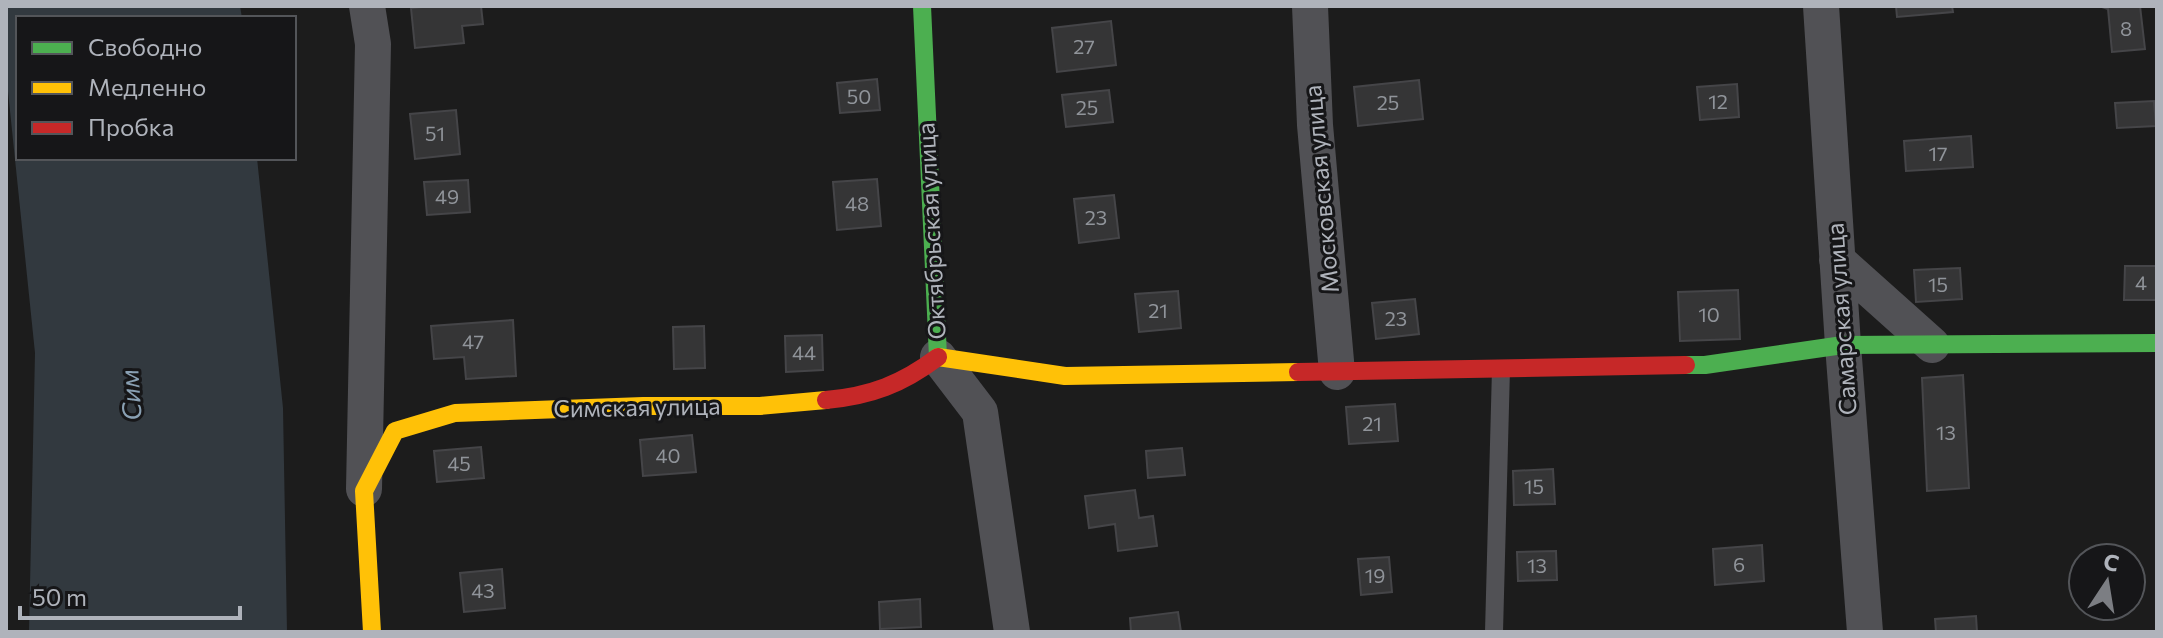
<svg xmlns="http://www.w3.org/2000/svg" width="2163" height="638" font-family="Commissioner,sans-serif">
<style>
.water{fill:#32393f}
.building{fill:#353536;stroke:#454548;stroke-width:2}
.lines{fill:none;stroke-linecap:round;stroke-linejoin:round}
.lane{stroke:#515155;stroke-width:18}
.street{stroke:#515155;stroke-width:36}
.fast{stroke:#4caf50;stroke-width:18}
.slow{stroke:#ffc107;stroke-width:18}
.jam{stroke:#c62828;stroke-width:18}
.labels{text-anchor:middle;stroke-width:6;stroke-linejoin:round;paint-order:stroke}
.number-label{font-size:20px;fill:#90949a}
.street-label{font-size:24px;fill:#afb3bb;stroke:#161618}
.water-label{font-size:26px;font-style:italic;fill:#89a0b3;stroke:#161618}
</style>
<rect width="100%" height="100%" fill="#1c1c1c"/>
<path class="water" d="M 6,6 L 240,6 L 242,18 L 18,18 L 18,158 L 257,158 L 283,408 L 287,632 L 29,632 L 35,353 L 6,72 Z"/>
<path class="building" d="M 433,6 L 481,6 L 483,24 L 462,26 L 464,43 L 415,48 L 411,8 Z
M 1896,6 L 1952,6 L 1953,12 L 1897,17 Z
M 2099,6 L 2140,6 L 2145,49 L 2112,52 L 2108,9 Z
M 1111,21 L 1116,65 L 1057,72 L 1052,28 Z
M 877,79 L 880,110 L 840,113 L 837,83 Z
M 1419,80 L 1423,119 L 1358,126 L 1354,87 Z
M 1737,84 L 1739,117 L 1700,120 L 1697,87 Z
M 1109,90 L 1113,122 L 1066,127 L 1062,95 Z
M 2154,101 L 2156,126 L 2117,128 L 2115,103 Z
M 456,110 L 460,154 L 415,159 L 410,114 Z
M 1971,136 L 1973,167 L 1906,171 L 1904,141 Z
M 877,179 L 881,226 L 837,230 L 833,182 Z
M 468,180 L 470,212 L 427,215 L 424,182 Z
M 1114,195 L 1119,238 L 1079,243 L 1074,199 Z
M 2125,266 L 2157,266 L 2157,300 L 2124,300 Z
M 1960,268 L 1962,299 L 1916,302 L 1914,270 Z
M 1738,290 L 1740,339 L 1680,341 L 1678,292 Z
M 1178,291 L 1181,328 L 1139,332 L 1135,294 Z
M 1415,299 L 1419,334 L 1376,339 L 1372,303 Z
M 513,320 L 516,376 L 466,379 L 464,357 L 434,359 L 431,326 Z
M 704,326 L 705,368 L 674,369 L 673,327 Z
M 822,335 L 823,370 L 786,372 L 785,336 Z
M 1963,375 L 1969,488 L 1927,491 L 1922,378 Z
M 1395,404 L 1398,441 L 1349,444 L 1346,407 Z
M 692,435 L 696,472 L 643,476 L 640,440 Z
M 481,447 L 484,478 L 437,482 L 434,451 Z
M 1182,448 L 1185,475 L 1148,478 L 1146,451 Z
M 1553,469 L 1555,504 L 1514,505 L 1513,471 Z
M 1135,490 L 1139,518 L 1153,516 L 1157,546 L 1118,551 L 1115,524 L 1089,528 L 1085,496 Z
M 1762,545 L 1764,581 L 1715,585 L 1713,549 Z
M 1556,551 L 1557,580 L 1518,581 L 1517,552 Z
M 1389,557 L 1392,592 L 1361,595 L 1358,559 Z
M 502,569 L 505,608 L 464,612 L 460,573 Z
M 920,599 L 921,627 L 880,629 L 879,602 Z
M 1178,612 L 1181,632 L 1131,632 L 1130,618 Z
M 1976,616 L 1977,632 L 1936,632 L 1935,619 Z"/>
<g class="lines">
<path class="lane" d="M 1494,632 L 1501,369"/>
<path class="street" d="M 1310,6 L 1315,125 L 1337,372
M 1821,6 L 1843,345 L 1865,632
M 1837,260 L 1932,345
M 938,357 L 980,412 L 1012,632
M 364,489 L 373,44 L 367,6"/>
<path class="fast" d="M 922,6 L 938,357
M 1686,365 L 1705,365 L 1843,345 L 2157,343"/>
<path class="slow" d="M 938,357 L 1065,376 L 1298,372
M 372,632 L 364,491 L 395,431 L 455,413 L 643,406 L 760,406 L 826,400"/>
<path class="jam" d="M 1298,372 L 1686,365
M 826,400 C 871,396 902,384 938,357"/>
</g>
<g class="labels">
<g class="number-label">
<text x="2126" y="36">8</text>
<text x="1084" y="54">27</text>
<text x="859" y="104">50</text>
<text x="1718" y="109">12</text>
<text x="1388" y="110">25</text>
<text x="1087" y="115">25</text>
<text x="435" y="141">51</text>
<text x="1938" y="161">17</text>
<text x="447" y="204">49</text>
<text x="857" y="211">48</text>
<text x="1096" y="225">23</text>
<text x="2141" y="290">4</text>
<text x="1938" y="292">15</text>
<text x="1158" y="318">21</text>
<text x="1709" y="322">10</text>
<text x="1396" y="326">23</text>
<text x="473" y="349">47</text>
<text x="804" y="360">44</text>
<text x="1372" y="431">21</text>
<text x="1946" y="440">13</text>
<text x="668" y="463">40</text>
<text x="459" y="471">45</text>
<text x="1534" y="494">15</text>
<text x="1739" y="572">6</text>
<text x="1537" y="573">13</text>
<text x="1375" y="583">19</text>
<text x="483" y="598">43</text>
</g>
<g class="street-label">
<text transform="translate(1322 189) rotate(-95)" y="8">Московская улица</text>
<text transform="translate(932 231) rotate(-93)" y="8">Октябрьская улица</text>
<text transform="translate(1842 319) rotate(-94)" y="8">Самарская улица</text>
<text transform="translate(637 408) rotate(-1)" y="8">Симская улица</text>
</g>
<g class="water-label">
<text transform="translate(131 395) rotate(-94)" y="9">Сим</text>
</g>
</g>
<rect width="2163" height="638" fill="none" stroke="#afb3bb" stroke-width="16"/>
<rect x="16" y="16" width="280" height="144" fill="#161618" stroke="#535559" stroke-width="2"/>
<rect x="32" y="42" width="40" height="12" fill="#4caf50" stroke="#535559" stroke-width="2"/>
<text x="88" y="56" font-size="24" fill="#afb3bb">Свободно</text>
<rect x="32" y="82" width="40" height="12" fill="#ffc107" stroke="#535559" stroke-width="2"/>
<text x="88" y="96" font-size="24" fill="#afb3bb">Медленно</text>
<rect x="32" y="122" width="40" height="12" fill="#c62828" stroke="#535559" stroke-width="2"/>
<text x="88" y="136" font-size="24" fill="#afb3bb">Пробка</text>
<g transform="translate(2107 582) rotate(12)"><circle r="38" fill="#161618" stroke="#535559" stroke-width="2"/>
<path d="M0-6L14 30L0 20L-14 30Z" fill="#7c7e83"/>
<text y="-12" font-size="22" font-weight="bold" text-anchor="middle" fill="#afb3bb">С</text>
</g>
<path d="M20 606v12h220v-12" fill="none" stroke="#afb3bb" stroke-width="4"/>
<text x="32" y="606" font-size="24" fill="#afb3bb" stroke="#161618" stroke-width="6" paint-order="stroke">50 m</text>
</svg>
